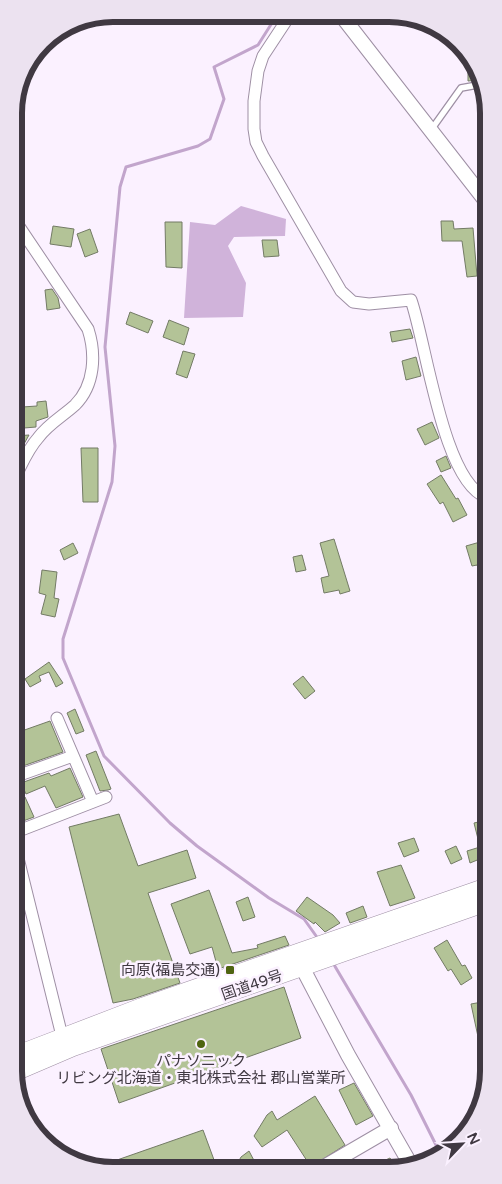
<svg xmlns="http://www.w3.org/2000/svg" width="502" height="1184" font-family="'Varela Round','Noto Sans JP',sans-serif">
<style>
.forest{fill:#d0b3da}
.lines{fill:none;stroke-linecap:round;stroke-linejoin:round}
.stream{stroke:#c2a5cc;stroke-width:3}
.building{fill:#b3c397;stroke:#737b65}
.service-casing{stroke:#9e8fa4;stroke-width:8}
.minor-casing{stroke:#9e8fa4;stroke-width:13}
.tertiary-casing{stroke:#9e8fa4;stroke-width:16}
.trunk-casing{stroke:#9e8fa4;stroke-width:19}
.service{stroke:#fff;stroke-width:5.5}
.minor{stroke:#fff;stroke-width:11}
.tertiary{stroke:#fff;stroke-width:14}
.trunk{stroke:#fff;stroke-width:18}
.poi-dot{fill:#4f6411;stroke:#fbf1ff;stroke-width:2}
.labels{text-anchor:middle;stroke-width:5;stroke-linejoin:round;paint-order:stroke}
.poi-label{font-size:15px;fill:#403942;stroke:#fbf1ff;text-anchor:end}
.street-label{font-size:15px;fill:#403942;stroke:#fbf1ff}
.rim{fill:none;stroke:#403942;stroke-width:6}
</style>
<rect width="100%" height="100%" fill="#fbf1ff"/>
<path class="forest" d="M 241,206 L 286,219 L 285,236 L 234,237 L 228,246 L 246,283 L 243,317 L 184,318 L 190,222 L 215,225 Z"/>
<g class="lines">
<path class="stream" d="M 277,15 L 258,45 L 214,67 L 224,99 L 210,139 L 198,146 L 126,167 L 120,187 L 105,347 L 115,446 L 112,482 L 63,639 L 63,658 L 104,756 L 170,823 L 197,846 L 269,898 L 304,919 L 319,940
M 333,963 L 411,1095 L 439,1151"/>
</g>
<path class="building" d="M 468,59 L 478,76 L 480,80 L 468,81 Z
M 441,221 L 453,221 L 454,229 L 473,228 L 477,276 L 467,277 L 462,241 L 442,241 Z
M 165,222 L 182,222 L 182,268 L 166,267 Z
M 53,226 L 74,229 L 71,247 L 50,244 Z
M 90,229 L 98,252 L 85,257 L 77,234 Z
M 262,240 L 277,240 L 279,256 L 264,257 Z
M 52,289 L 58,298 L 60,308 L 47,310 L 45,290 Z
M 130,312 L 153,321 L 148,333 L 126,324 Z
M 169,320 L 189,328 L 184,345 L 163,337 Z
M 410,329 L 413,338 L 392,342 L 390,332 Z
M 183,351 L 195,354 L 187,378 L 176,374 Z
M 416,357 L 421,376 L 406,380 L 402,361 Z
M 46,401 L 48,417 L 36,421 L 36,427 L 24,428 L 22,407 L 37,406 L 37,402 Z
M 432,422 L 439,438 L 425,445 L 417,429 Z
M 29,435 L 24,444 L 15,445 L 15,436 Z
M 81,448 L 98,448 L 98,502 L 83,502 Z
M 446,456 L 451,468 L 441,472 L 436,461 Z
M 441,475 L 456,499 L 458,498 L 467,515 L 453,522 L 443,502 L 440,504 L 427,484 Z
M 334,539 L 350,591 L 340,594 L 339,590 L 324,593 L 321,578 L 329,576 L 320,543 Z
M 480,542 L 486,563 L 485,589 L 477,565 L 472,566 L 466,546 Z
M 73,543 L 78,553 L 64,560 L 60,550 Z
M 302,555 L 306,570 L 296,572 L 293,557 Z
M 42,570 L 57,572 L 54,598 L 59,599 L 55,617 L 41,614 L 46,595 L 39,593 Z
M 49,662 L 63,683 L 56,687 L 49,672 L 39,676 L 41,681 L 30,687 L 25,679 Z
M 303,676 L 315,691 L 305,699 L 293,684 Z
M 75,709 L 84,731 L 76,734 L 67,713 Z
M 50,721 L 63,752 L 20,767 L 16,754 L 16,733 Z
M 96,751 L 111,789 L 108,790 L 100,791 L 86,755 Z
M 70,768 L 83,797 L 56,808 L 45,786 L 26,794 L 21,783 L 49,773 L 51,776 Z
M 25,797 L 34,817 L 23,821 L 16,801 Z
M 119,814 L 138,866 L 187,850 L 196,878 L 148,893 L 180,983 L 133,999 L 113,1003 L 69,827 Z
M 487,820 L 487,856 L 470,863 L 467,851 L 480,847 L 474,823 Z
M 414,838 L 419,851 L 404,857 L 398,843 Z
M 456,846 L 462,859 L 451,864 L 445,851 Z
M 401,865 L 415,898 L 390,906 L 377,872 Z
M 209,890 L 232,953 L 258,948 L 257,945 L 285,936 L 289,945 L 218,969 L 212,947 L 190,954 L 171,904 Z
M 248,897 L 255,917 L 243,921 L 236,902 Z
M 307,897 L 333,915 L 340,923 L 325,932 L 315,922 L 314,924 L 296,911 Z
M 363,906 L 367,917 L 350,923 L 346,913 Z
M 447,940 L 462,966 L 465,965 L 472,978 L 461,985 L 451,969 L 448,971 L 434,948 Z
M 284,987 L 301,1038 L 119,1103 L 101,1049 Z
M 482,1002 L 488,1032 L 488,1044 L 480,1046 L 471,1004 Z
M 354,1083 L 373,1116 L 356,1125 L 339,1090 Z
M 315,1096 L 345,1145 L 311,1167 L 287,1130 L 262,1147 L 254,1136 L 267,1115 L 272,1111 L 277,1120 Z
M 203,1130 L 217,1168 L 97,1168 L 97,1167 Z
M 249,1151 L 258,1168 L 235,1168 L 241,1157 Z
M 390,1158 L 396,1167 L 370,1167 Z"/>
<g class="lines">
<g class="service-casing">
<path id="service" d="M 431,130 L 461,88 L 483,84"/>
</g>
<g class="minor-casing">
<path id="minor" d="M 290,15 L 263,56 L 258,71 L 254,101 L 254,129 L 256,142 L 263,156 L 341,291 L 353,302 L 369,304 L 411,300 C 426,342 443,482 486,497
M 14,219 L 88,329 C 96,354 95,385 75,405 C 63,416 48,424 38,438 C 28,449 22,464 15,477
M 57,718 L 93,802
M 17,776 L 73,756
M 16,832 L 106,797
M 16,850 L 62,1036"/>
</g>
<g class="tertiary-casing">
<path id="tertiary" d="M 341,15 L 485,200
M 302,967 L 348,1055 L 412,1167
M 324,1167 L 391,1128"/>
</g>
<g class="trunk-casing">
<path id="trunk" d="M 17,1055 L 142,1007 L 487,887
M 17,1071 L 73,1047 L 487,902"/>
</g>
<use href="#service" class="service"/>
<use href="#minor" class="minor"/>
<use href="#tertiary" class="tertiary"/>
<use href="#trunk" class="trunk"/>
</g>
<g class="poi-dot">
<rect x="225" y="965" width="10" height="10" rx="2.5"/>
<circle cx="201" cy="1044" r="5"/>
</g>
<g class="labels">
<g class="poi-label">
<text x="220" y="975">向原(福島交通)</text>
<text x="201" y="1066" text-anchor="middle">パナソニック<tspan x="201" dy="17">リビング北海道・東北株式会社 郡山営業所</tspan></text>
</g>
<g class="street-label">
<text transform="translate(252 985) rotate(-19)" y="5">国道49号</text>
</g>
</g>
<path d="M0 0H502V1184H0ZM113 22H389A91 91 0 0 1 480 113V1071A91 91 0 0 1 389 1162H113A91 91 0 0 1 22 1071V113A91 91 0 0 1 113 22Z" fill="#ece2f0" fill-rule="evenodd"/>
<path class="rim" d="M113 22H389A91 91 0 0 1 480 113V1071A91 91 0 0 1 389 1162H113A91 91 0 0 1 22 1071V113A91 91 0 0 1 113 22Z"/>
<g transform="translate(462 1144) rotate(65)" stroke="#fbf1ff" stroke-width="4" paint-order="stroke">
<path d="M0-4L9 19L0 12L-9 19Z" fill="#403942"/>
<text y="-8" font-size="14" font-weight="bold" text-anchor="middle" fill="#403942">N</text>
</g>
</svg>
